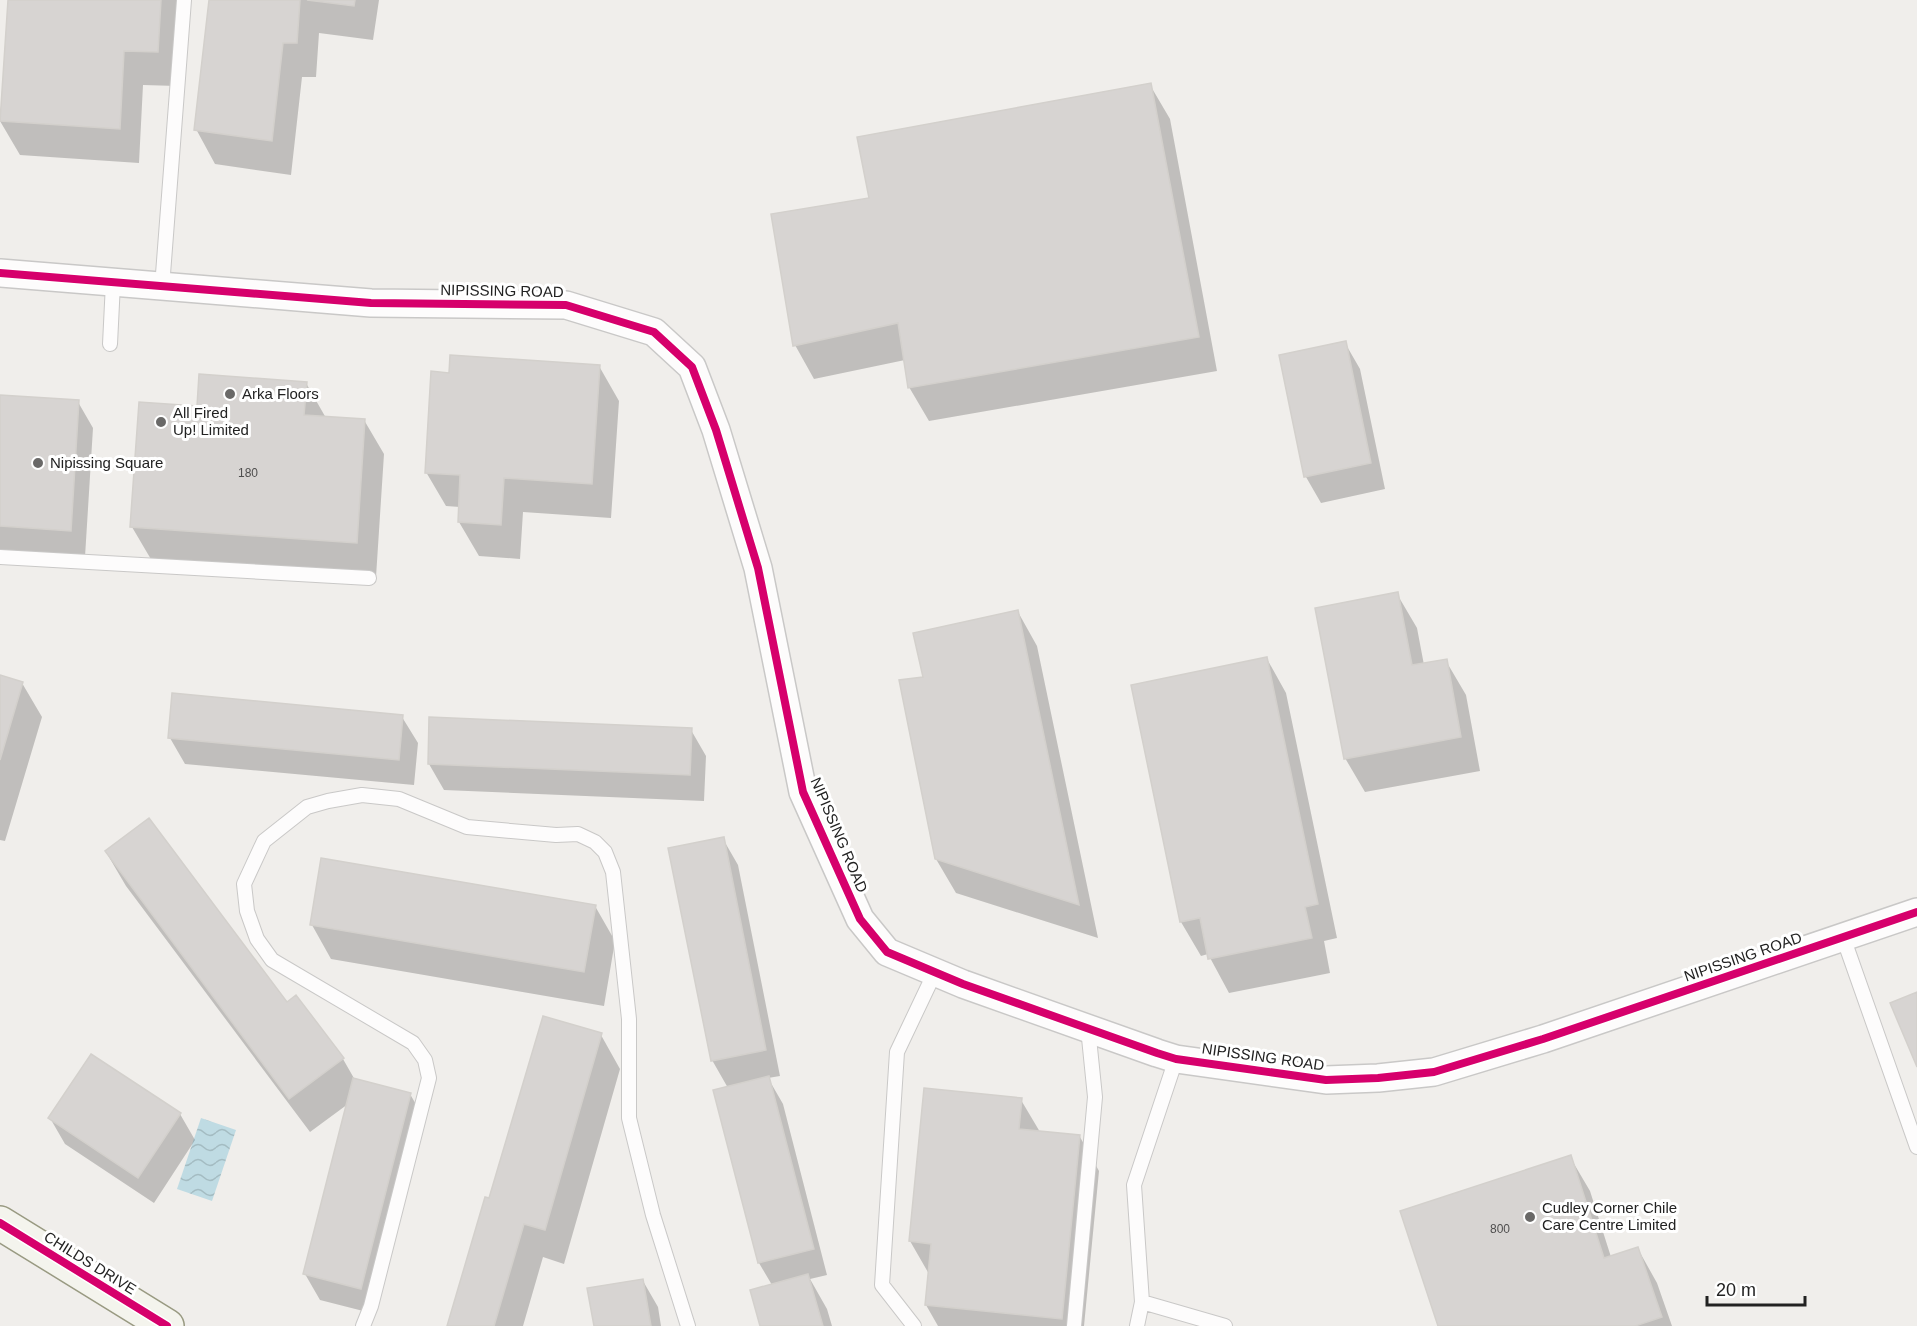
<svg xmlns="http://www.w3.org/2000/svg" width="1917" height="1326" font-family="Helvetica,sans-serif">
<style>
.water{fill:url(#water-waves)}
.shadow{fill:#0003}
.building{fill:#d7d4d2;stroke:#d3d0cc;stroke-width:1.5}
.lines{fill:none;stroke-linecap:round;stroke-linejoin:round}
.lane-casing{stroke:#c9c8c7;stroke-width:16}
.street-casing{stroke:#c9c8c7;stroke-width:30}
.secondary-casing{stroke:#999a82;stroke-width:36}
.lane{stroke:#fdfcfc;stroke-width:14}
.street{stroke:#fdfcfc;stroke-width:27}
.secondary{stroke:#f4f4ed;stroke-width:33}
.cycleway-casing{stroke:#fff;stroke-width:11}
.cycleway{stroke:#d6006c;stroke-width:8}
.poi-dot{fill:#6a6968;stroke:#fff;stroke-width:2}
.labels{text-anchor:middle;stroke-width:6;stroke-linejoin:round;paint-order:stroke}
.number-label{font-size:12px;fill:#4f4e4e}
.street-label{font-size:15px;fill:#222;stroke:#fff}
.poi-label{font-size:15px;fill:#222;stroke:#fff;text-anchor:start}
</style>
<defs>
<pattern id="water-waves" width="16" height="10" patternUnits="userSpaceOnUse" patternTransform="scale(1.5)"><rect width="16" height="10" fill="#bfdbe3"/><path d="M0 5q4-4 8 0t8 0" fill="none" stroke="#a4bcc2"/></pattern>
</defs>
<rect width="100%" height="100%" fill="#f0eeeb"/>
<path class="water" d="M 201,1118 L 236,1130 L 212,1201 L 177,1189 Z"/>
<path class="shadow" d="M 9,0 L 183,0 L 177,86 L 143,85 L 139,163 L 20,155 L 0,121 Z
M 210,0 L 379,0 L 373,40 L 319,33 L 316,77 L 302,77 L 291,175 L 215,164 L 196,129 Z
M 1150,85 L 1170,119 L 1217,371 L 929,421 L 909,387 L 905,360 L 814,379 L 795,345 L 871,199 Z
M 1345,343 L 1360,369 L 1385,489 L 1321,503 L 1306,477 L 1280,356 Z
M 599,366 L 619,401 L 611,518 L 523,512 L 520,559 L 479,556 L 459,522 L 460,507 L 446,506 L 426,472 L 450,375 Z
M 306,383 L 326,418 L 364,420 L 384,454 L 376,577 L 152,561 L 132,527 L 198,408 Z
M 0,396 L 78,402 L 93,428 L 85,557 L 0,551 Z
M 1397,594 L 1417,628 L 1424,665 L 1446,661 L 1466,695 L 1480,771 L 1365,792 L 1345,758 Z
M 1018,612 L 1037,646 L 1098,938 L 956,893 L 936,859 L 925,678 Z
M 1267,659 L 1286,693 L 1337,938 L 1324,941 L 1330,973 L 1229,993 L 1208,954 L 1201,956 L 1181,922 Z
M 0,676 L 22,683 L 42,717 L 5,841 L 0,840 Z
M 402,717 L 418,743 L 414,785 L 185,764 L 170,738 Z
M 691,730 L 706,756 L 704,801 L 444,790 L 429,764 Z
M 723,839 L 738,865 L 780,1076 L 768,1078 L 783,1104 L 827,1275 L 810,1279 L 827,1309 L 832,1326 L 761,1326 L 772,1285 L 759,1263 L 728,1088 L 712,1060 Z
M 106,852 L 286,1004 L 296,997 L 343,1059 L 355,1080 L 410,1094 L 425,1120 L 375,1314 L 320,1300 L 305,1274 L 348,1104 L 310,1132 L 126,886 Z
M 595,906 L 615,941 L 604,1006 L 331,959 L 312,925 Z
M 601,1035 L 620,1069 L 564,1264 L 543,1257 L 523,1326 L 449,1326 L 490,1200 Z
M 1021,1100 L 1040,1132 L 1080,1137 L 1099,1171 L 1084,1326 L 938,1326 L 926,1305 L 929,1274 L 910,1241 Z
M 180,1114 L 195,1140 L 154,1203 L 65,1144 L 50,1118 Z
M 1570,1157 L 1590,1191 L 1611,1257 L 1638,1249 L 1657,1283 L 1672,1326 L 1439,1326 Z
M 643,1281 L 658,1307 L 661,1326 L 595,1326 Z"/>
<path class="building" d="M 8,0 L 161,0 L 158,52 L 124,51 L 120,129 L 0,121 Z
M 209,0 L 300,0 L 297,43 L 283,43 L 272,141 L 194,130 Z
M 307,0 L 355,0 L 354,6 Z
M 1151,83 L 1199,337 L 908,388 L 898,323 L 793,346 L 771,214 L 869,198 L 857,137 Z
M 1346,341 L 1371,463 L 1304,477 L 1279,355 Z
M 450,355 L 600,365 L 592,484 L 504,478 L 501,525 L 458,522 L 460,475 L 425,473 L 431,371 L 449,373 Z
M 199,374 L 307,382 L 304,415 L 365,419 L 357,543 L 130,527 L 139,402 L 197,406 Z
M 0,395 L 79,400 L 71,531 L 0,526 Z
M 1398,592 L 1412,665 L 1447,659 L 1461,737 L 1344,759 L 1315,608 Z
M 1018,610 L 1079,905 L 935,859 L 899,680 L 923,677 L 913,633 Z
M 1267,657 L 1318,904 L 1305,907 L 1312,938 L 1208,959 L 1200,918 L 1180,922 L 1131,685 Z
M 0,675 L 23,682 L 0,760 Z
M 172,693 L 403,715 L 399,760 L 168,738 Z
M 429,717 L 692,728 L 690,775 L 428,764 Z
M 149,818 L 287,1002 L 296,995 L 344,1058 L 289,1099 L 105,851 Z
M 724,837 L 766,1050 L 711,1061 L 668,848 Z
M 321,858 L 596,905 L 584,972 L 310,925 Z
M 1917,992 L 1917,1067 L 1890,1003 Z
M 543,1016 L 602,1033 L 545,1230 L 524,1224 L 494,1326 L 447,1326 L 485,1197 L 489,1198 Z
M 91,1054 L 181,1113 L 138,1178 L 48,1118 Z
M 769,1076 L 814,1249 L 758,1263 L 713,1090 Z
M 353,1078 L 411,1093 L 361,1289 L 303,1274 Z
M 924,1088 L 1022,1098 L 1019,1129 L 1080,1135 L 1062,1319 L 925,1305 L 931,1244 L 909,1241 Z
M 1571,1155 L 1604,1258 L 1638,1247 L 1662,1317 L 1635,1326 L 1438,1326 L 1400,1211 Z
M 808,1274 L 823,1326 L 760,1326 L 750,1290 Z
M 643,1279 L 651,1326 L 594,1326 L 587,1288 Z"/>
<g class="lines">
<g class="lane-casing">
<path id="lane" d="M 162,287 L 184,0
M 110,344 L 113,283
M 0,557 L 369,578
M 1843,937 L 1917,1147
M 1142,1302 L 1225,1326
M 363,1326 L 371,1306 L 429,1078 L 425,1060 L 413,1043 L 272,960 L 257,939 L 247,911 L 244,884 L 264,841 L 307,807 L 328,801 L 362,795 L 399,799 L 467,827 L 556,835 L 578,834 L 595,842 L 605,852 L 613,872 L 629,1019 L 629,1118 L 653,1215 L 688,1326
M 914,1326 L 882,1285 L 897,1052 L 935,972
M 1074,1326 L 1095,1097 L 1088,1028
M 1137,1326 L 1142,1302 L 1134,1185 L 1176,1059"/>
</g>
<g class="street-casing">
<path id="street" d="M 0,273 L 371,303 L 566,305 L 654,332 L 692,367 L 716,430 L 758,568 L 803,792 L 860,919 L 887,952 L 963,984 L 1157,1053 L 1176,1059 L 1326,1080 L 1378,1078 L 1434,1072 L 1543,1039 L 1917,912"/>
</g>
<g class="secondary-casing">
<path id="secondary" d="M 0,1223 L 167,1326"/>
</g>
<use href="#lane" class="lane"/>
<use href="#street" class="street"/>
<use href="#secondary" class="secondary"/>
<g class="cycleway-casing">
<path id="cycleway" d="M 0,273 L 371,303 L 566,305 L 654,332 L 692,367 L 716,430 L 758,568 L 803,792 L 860,919 L 887,952 L 963,984 L 1157,1053 L 1176,1059 L 1326,1080 L 1378,1078 L 1434,1072 L 1543,1039 L 1917,912
M 0,1223 L 167,1326"/>
</g>
<use href="#cycleway" class="cycleway"/>
</g>
<g class="poi-dot">
<circle cx="230" cy="394" r="6"/>
<circle cx="161" cy="422" r="6"/>
<circle cx="38" cy="463" r="6"/>
<circle cx="1530" cy="1217" r="6"/>
</g>
<g class="labels">
<g class="number-label">
<text x="248" y="477">180</text>
<text x="1500" y="1233">800</text>
</g>
<g class="street-label">
<text transform="translate(502 291) rotate(1)" y="5">NIPISSING ROAD</text>
<text transform="translate(839 835) rotate(67)" y="5">NIPISSING ROAD</text>
<text transform="translate(1743 957) rotate(-19)" y="5">NIPISSING ROAD</text>
<text transform="translate(1263 1057) rotate(8)" y="5">NIPISSING ROAD</text>
<text transform="translate(90 1263) rotate(32)" y="5">CHILDS DRIVE</text>
</g>
<g class="poi-label">
<text x="242" y="399">Arka Floors</text>
<text x="173" y="418">All Fired<tspan x="173" dy="17">Up! Limited</tspan></text>
<text x="50" y="468">Nipissing Square</text>
<text x="1542" y="1213">Cudley Corner Chile<tspan x="1542" dy="17">Care Centre Limited</tspan></text>
</g>
</g>
<path d="M1707 1296v9h98v-9" fill="none" stroke="#222222" stroke-width="3"/>
<text x="1716" y="1296" font-size="18" fill="#222222" stroke="#ffffff" stroke-width="4.5" paint-order="stroke">20 m</text>
</svg>
